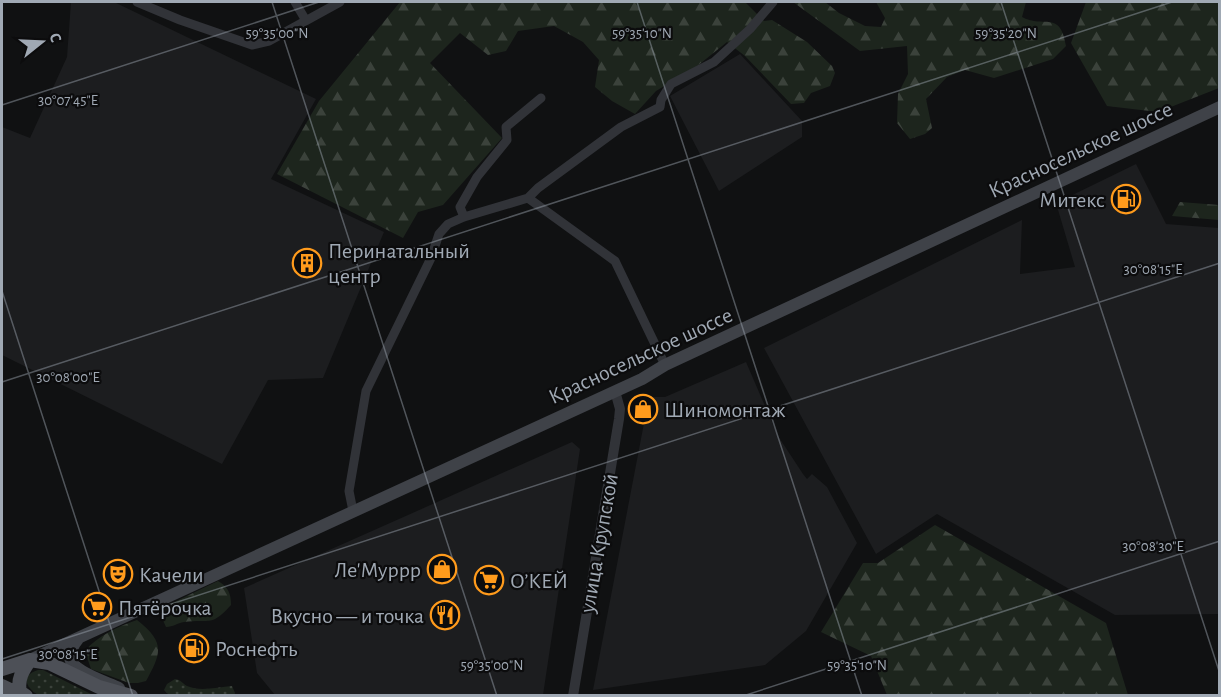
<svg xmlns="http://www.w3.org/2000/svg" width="1221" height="697" font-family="'Alegreya Sans',sans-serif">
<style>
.built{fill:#1c1d1f}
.grass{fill:url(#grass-dots)}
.forest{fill:url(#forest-firs)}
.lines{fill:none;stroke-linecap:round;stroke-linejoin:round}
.minor{stroke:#313338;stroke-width:9}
.tertiary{stroke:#313338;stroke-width:10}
.secondary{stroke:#3f4248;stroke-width:12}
.primary{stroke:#4d5057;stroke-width:14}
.ticks{fill:none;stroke:#a0a9b4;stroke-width:1.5;stroke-opacity:0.45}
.labels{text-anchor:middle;stroke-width:4.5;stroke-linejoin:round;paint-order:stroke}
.street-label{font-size:22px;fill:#a0a9b4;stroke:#0c0c0d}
.poi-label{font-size:22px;fill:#a0a9b4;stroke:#0c0c0d;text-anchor:start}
.ticks-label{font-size:15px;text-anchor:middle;fill:#a0a9b4;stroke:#0c0c0d;stroke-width:4.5;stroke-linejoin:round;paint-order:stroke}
</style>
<defs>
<pattern id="grass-dots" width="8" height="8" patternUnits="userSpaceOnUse" patternTransform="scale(1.5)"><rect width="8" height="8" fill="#1d251d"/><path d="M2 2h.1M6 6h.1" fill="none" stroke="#3b423b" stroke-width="1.8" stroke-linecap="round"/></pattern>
<pattern id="forest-firs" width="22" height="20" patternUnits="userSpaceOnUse" patternTransform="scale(1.5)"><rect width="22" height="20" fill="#1d251d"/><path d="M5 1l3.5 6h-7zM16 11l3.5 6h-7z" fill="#3b423b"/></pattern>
</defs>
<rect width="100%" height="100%" fill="#101112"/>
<path class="built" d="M 71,2 L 114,2 L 316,99 L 271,179 L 384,232 L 323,378 L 268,380 L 222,464 L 2,355 L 2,127 L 30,138 L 67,57 Z
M 740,54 L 802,121 L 802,137 L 719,191 L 670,96 Z
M 1136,164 L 1166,224 L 1219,228 L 1219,614 L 1115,615 L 937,514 L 876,554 L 764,348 L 1022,220 L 1020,274 L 1075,267 L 1056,203 Z
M 746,362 L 778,436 L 803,474 L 807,479 L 812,474 L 827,487 L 857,543 L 806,631 L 765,665 L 593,690 L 649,397 L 665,397 Z
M 572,442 L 580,449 L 543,695 L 275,695 L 257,673 L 244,588 Z"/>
<path class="grass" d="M 38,670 L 43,670 L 93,695 L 40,696 C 27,689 19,676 38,670 Z
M 175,679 C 181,680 182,683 187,686 C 200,692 218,687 232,686 L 235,693 L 234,696 L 169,695 L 164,690 L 167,684 Z"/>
<path class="forest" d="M 400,2 L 745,2 L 764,21 L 772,20 L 807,42 L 832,66 L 835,73 L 830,86 L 811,93 L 804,103 L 791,104 L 745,56 L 727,42 L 696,67 L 656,91 L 635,114 L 612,101 L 595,87 L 599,60 L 583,42 L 554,26 L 518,31 L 506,51 L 488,55 L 460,33 L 430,63 L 502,138 L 443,205 L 418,212 L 403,238 L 277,174 L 319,101 Z
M 793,2 L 825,2 L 839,13 L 865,26 L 881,27 L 885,18 L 876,2 L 1026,2 L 1022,17 C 1044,29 1060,9 1066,46 L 1053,59 L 994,78 L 965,70 L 947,77 L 926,99 L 932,128 L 925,134 L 910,139 L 897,123 L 898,94 L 908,74 L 907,46 L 860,51 Z
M 1086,2 L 1219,2 L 1219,88 L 1158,112 L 1107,106 L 1071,43 Z
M 1180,202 L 1219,205 L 1219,220 L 1172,216 Z
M 935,525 L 1106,623 L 1128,695 L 887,695 L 871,656 L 821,632 L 863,563 L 878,563 Z
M 218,581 C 228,587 231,593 231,605 C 210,628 211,618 184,622 C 177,623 173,627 166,627 L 162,618 L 162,608 Z
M 137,620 C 165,642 162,652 146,681 L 138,683 L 129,683 L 91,669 L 85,651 C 97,636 119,626 137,620 Z"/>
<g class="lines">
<path class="minor" d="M 137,2 L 180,20 L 252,45 L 269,41 L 340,2
M 295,2 L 305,19
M 528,198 L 538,188 L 621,127 L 660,107 L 661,100 L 671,84 L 714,62 L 750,29 L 773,2
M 464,217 L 460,207 L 477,177 L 507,140 L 506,127 L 541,98
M 353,511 L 349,491 L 366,391 L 431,258 L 439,234 L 448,224 L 464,217 L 528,198 L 615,261 L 665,365"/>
<path class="tertiary" d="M 573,696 L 619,419 L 620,409 L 615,391"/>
<path class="secondary" d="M 78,639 C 74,644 70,650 70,657 C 71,672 107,682 119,688
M 30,660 L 642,379 L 665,365 L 1220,107"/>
<path class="primary" d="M 2,669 L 30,660 L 49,663 L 99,687 L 131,696
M 2,686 L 23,696
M 26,696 L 20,692 C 17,679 23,670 30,660"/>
</g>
<path class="ticks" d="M 272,2 L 497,696M 637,2 L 862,696M 1001,2 L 1220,674M 2,105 L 319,2M 2,291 L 133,696M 2,382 L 1172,2M 2,659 L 1220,263M 743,696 L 1220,541"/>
<defs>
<g id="fuel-ring" transform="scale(1.5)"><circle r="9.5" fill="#0c0c0d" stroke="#ff9b1c" stroke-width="1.5"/><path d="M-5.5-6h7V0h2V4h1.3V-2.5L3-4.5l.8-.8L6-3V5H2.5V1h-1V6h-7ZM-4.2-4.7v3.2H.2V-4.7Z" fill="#ff9b1c"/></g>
<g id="building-ring" transform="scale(1.5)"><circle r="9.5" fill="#0c0c0d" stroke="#ff9b1c" stroke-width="1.5"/><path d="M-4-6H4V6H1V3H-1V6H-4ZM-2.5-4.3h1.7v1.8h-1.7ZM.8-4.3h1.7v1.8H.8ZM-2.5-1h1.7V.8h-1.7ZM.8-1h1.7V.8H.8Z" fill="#ff9b1c"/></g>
<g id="shop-ring" transform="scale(1.5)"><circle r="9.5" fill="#0c0c0d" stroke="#ff9b1c" stroke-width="1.5"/><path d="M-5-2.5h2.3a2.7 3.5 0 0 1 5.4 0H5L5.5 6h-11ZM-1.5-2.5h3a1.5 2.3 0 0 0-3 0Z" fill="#ff9b1c"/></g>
<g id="theatre-ring" transform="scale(1.5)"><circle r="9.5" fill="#0c0c0d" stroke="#ff9b1c" stroke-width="1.5"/><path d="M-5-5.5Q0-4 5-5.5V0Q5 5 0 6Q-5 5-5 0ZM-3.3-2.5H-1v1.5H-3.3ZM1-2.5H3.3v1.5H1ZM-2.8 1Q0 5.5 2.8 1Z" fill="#ff9b1c"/></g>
<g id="supermarket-ring" transform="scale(1.5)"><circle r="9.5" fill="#0c0c0d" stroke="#ff9b1c" stroke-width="1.5"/><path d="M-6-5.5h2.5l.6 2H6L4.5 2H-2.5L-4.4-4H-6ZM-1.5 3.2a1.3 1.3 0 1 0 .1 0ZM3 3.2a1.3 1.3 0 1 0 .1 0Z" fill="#ff9b1c"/></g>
<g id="restaurant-ring" transform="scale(1.5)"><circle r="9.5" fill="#0c0c0d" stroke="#ff9b1c" stroke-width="1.5"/><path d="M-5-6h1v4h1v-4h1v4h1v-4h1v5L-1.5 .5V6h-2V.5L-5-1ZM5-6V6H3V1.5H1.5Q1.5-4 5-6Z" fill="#ff9b1c"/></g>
</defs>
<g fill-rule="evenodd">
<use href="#fuel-ring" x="1126" y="199"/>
<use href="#building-ring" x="307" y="263"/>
<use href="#shop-ring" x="643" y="409"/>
<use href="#shop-ring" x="442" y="569"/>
<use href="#theatre-ring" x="118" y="574"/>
<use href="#supermarket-ring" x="489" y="580"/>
<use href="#supermarket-ring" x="97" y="607"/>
<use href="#restaurant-ring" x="445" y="615"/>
<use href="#fuel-ring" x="194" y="648"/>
</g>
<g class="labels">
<g class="street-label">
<text transform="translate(1080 149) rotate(-25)" y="8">Красносельское шоссе</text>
<text transform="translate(640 355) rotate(-25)" y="8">Красносельское шоссе</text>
<text transform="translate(598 543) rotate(-80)" y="8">улица Крупской</text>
</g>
<g class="poi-label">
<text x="1105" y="207" text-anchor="end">Митекс</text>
<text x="328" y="258">Перинатальный<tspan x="328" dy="25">центр</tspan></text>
<text x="664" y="417">Шиномонтаж</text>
<text x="421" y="577" text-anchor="end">Ле'Муррр</text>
<text x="139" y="582">Качели</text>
<text x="510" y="588">О’КЕЙ</text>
<text x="118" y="615">Пятёрочка</text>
<text x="424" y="623" text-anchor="end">Вкусно — и точка</text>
<text x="215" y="656">Роснефть</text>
</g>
</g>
<g class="ticks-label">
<text x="277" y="38">59°35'00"N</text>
<text x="642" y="38">59°35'10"N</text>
<text x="1006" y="38">59°35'20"N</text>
<text x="68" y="105">30°07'45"E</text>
<text x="1153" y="274">30°08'15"E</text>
<text x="68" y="382">30°08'00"E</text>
<text x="1153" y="551">30°08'30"E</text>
<text x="68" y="659">30°08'15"E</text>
<text x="492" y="670">59°35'00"N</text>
<text x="857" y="670">59°35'10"N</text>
</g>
<rect width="1221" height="697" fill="none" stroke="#a0a9b4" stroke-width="6"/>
<g transform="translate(42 42) rotate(72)" stroke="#0c0c0d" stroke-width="4.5" paint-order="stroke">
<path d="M0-4.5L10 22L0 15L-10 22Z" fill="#a0a9b4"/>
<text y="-9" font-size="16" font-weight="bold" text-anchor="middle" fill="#a0a9b4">С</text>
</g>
</svg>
